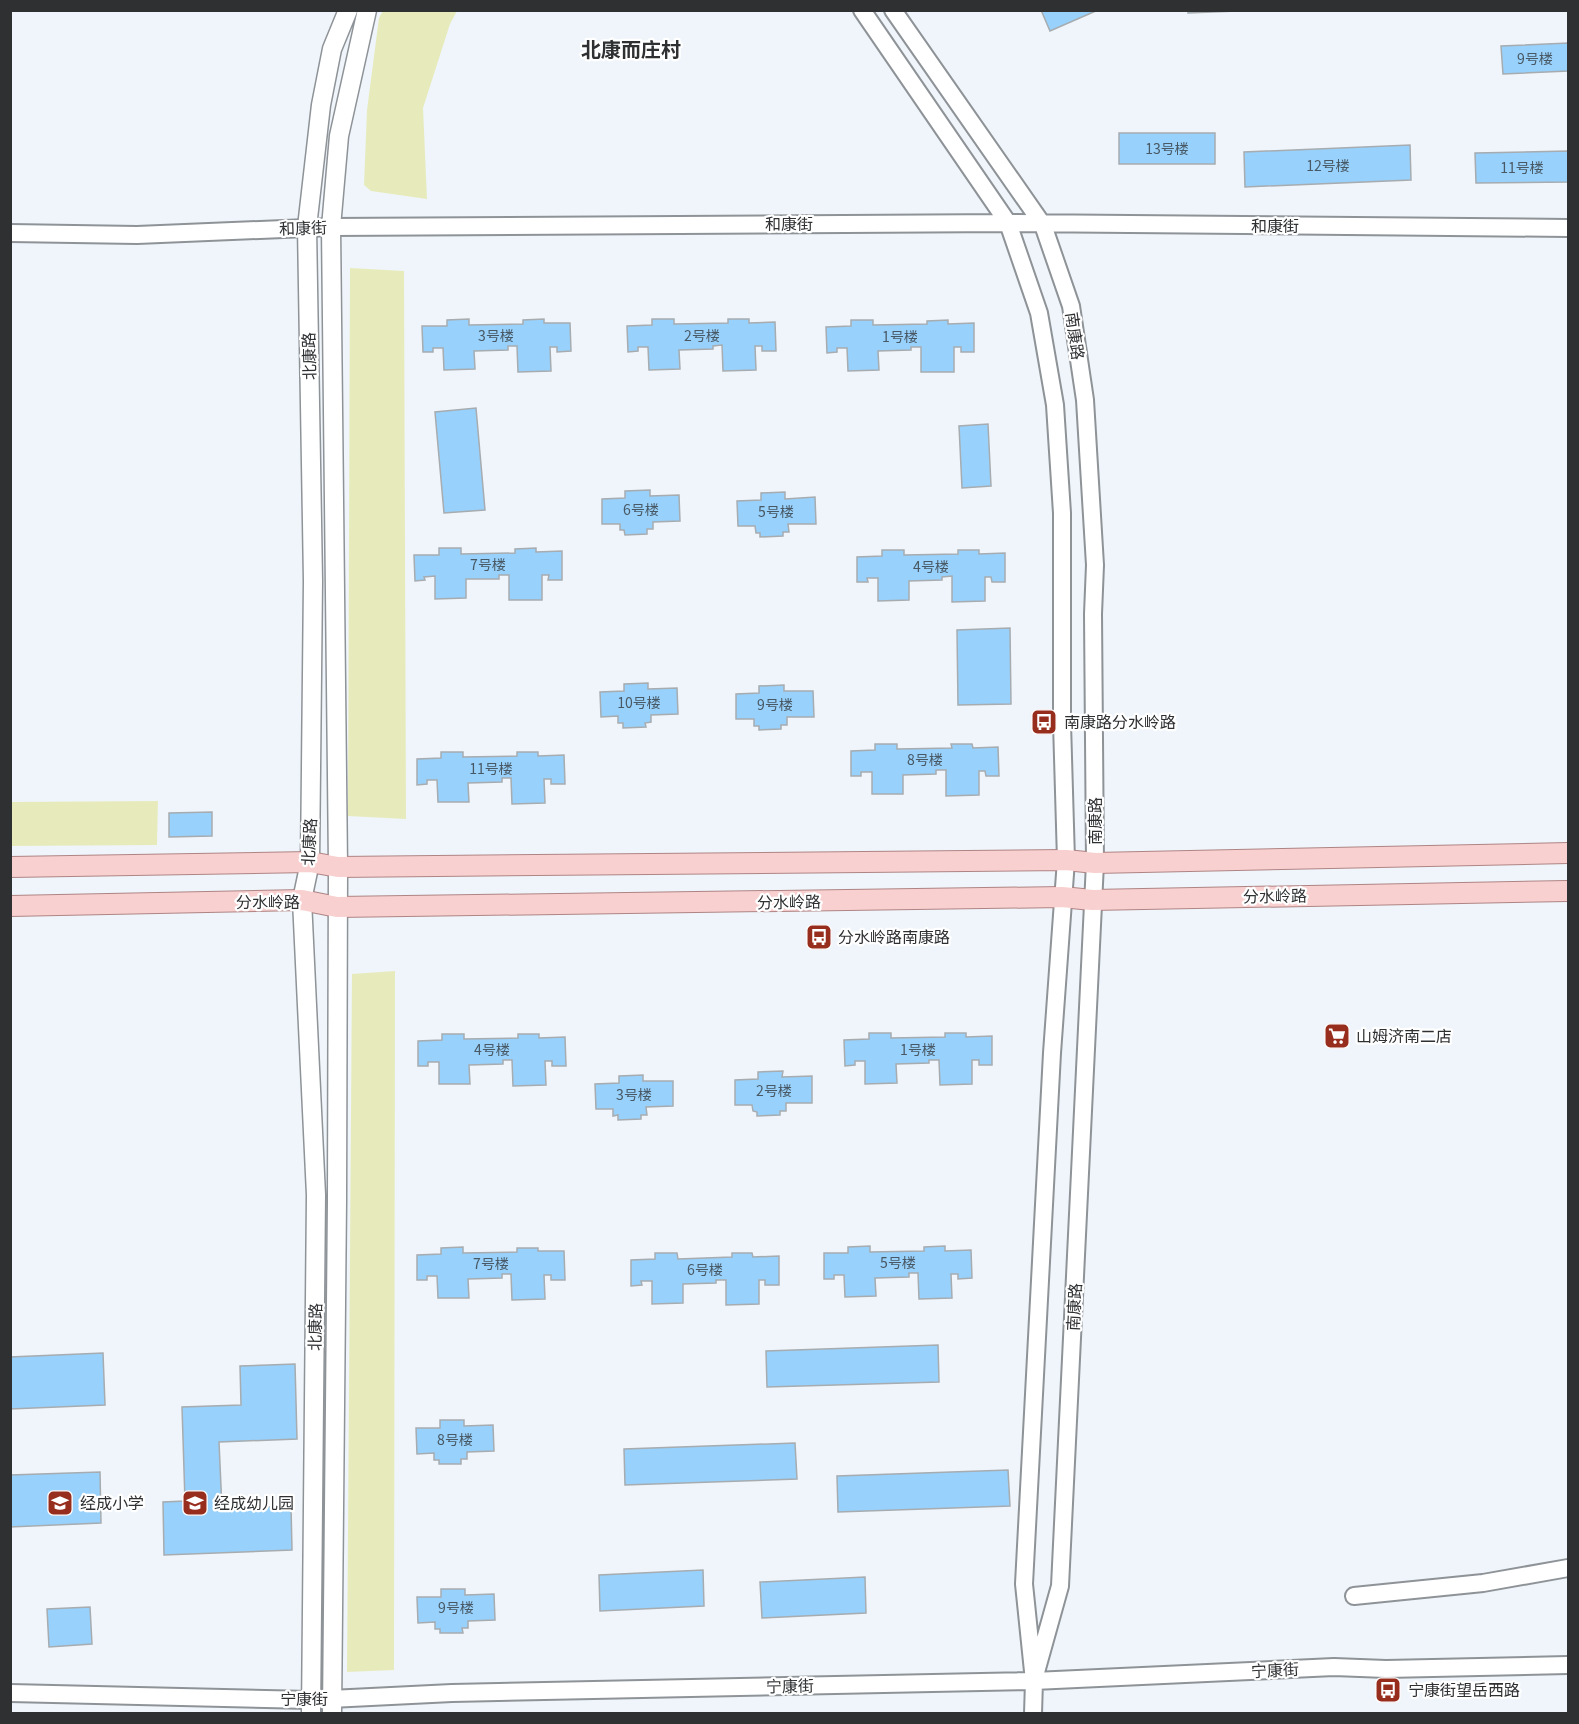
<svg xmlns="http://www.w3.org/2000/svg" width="1579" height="1724" font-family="Georgia,'Noto Sans SC',serif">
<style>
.green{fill:#e7ebbc}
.building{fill:#98d1fb;stroke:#a6acb0;stroke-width:1.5}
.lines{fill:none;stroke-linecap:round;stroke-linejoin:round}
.tertiary-casing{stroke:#8e9398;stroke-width:20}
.secondary-casing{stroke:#8e9398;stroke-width:21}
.primary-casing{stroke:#af8484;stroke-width:22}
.tertiary{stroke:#fff;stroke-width:16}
.secondary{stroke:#fff;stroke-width:18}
.primary{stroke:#f9d0d0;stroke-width:20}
.labels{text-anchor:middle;stroke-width:4.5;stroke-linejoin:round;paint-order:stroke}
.number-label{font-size:14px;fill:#485864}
.street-label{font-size:16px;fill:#2e3032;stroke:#fff}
.poi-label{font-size:16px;fill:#2e3032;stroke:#fff;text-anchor:start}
.quarter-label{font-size:20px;font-weight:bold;fill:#2e3032;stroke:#fff}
</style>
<rect width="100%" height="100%" fill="#eff5fa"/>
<path class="green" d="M 383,11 L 457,11 L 450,24 L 423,108 L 427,199 L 371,191 L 364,185 L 367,110 L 379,18 Z
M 350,268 L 404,271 L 406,819 L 348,816 Z
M 158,801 L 157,845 L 11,846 L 11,802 Z
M 395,971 L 394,1670 L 347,1672 L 352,974 Z"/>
<path class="building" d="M 1041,10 L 1098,10 L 1050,31 Z
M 1188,10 L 1263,10 L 1188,13 Z
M 1568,43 L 1568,71 L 1503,74 L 1501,46 Z
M 1119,133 L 1215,133 L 1215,164 L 1119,164 Z
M 1410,145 L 1411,180 L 1245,187 L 1244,152 Z
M 1568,151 L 1568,182 L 1476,183 L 1475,153 Z
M 469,319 L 469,325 L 523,324 L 523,320 L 544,319 L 544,323 L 570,323 L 571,351 L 557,352 L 557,347 L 550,347 L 551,371 L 518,372 L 517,346 L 508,346 L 508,350 L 474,351 L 475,369 L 444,370 L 443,348 L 433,348 L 433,352 L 423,352 L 422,326 L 447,326 L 447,320 Z
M 652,319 L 674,319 L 674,324 L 728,323 L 728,319 L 749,319 L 749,323 L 775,322 L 776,351 L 762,351 L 762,346 L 755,346 L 756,370 L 723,371 L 722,345 L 713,346 L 713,349 L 679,350 L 680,369 L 649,370 L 648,347 L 638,347 L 638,351 L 628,352 L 627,326 L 652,325 Z
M 851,320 L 873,320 L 873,325 L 927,324 L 927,321 L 948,320 L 948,324 L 974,323 L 974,352 L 961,352 L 961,347 L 954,347 L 954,372 L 921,372 L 921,347 L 911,347 L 911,350 L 878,351 L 879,370 L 848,371 L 847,348 L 837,348 L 837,352 L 827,353 L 826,327 L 851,326 Z
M 476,408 L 485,510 L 444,513 L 435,412 Z
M 988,424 L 991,486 L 962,488 L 959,426 Z
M 650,490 L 650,496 L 679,495 L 680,521 L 653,522 L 653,529 L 647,529 L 647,534 L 625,535 L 624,530 L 620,530 L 620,524 L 602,524 L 602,499 L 625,498 L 625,491 Z
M 785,492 L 785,499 L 815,497 L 816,524 L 788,524 L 789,532 L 783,532 L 783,536 L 760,537 L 760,533 L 756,533 L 755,526 L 738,526 L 737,501 L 761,500 L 761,493 Z
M 439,548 L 461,548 L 461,554 L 515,553 L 515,549 L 536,548 L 536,552 L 562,551 L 562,580 L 548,580 L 549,575 L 542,575 L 542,600 L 509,600 L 509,575 L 499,575 L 499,579 L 466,579 L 466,598 L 435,599 L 435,576 L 424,577 L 425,580 L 415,581 L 414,555 L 439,555 Z
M 882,550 L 904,550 L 904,555 L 958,554 L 958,550 L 979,550 L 979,554 L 1005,553 L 1005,582 L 992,582 L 991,577 L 985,577 L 985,601 L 952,602 L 952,576 L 942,577 L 942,580 L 909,581 L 909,600 L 878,601 L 878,578 L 867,578 L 868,582 L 857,582 L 857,557 L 882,556 Z
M 1010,628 L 1011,704 L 958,705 L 957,630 Z
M 648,683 L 648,689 L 677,688 L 678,714 L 651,715 L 651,722 L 645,723 L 646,727 L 623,728 L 623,723 L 618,723 L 618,716 L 601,717 L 600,692 L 624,691 L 624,684 Z
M 784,685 L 784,691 L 813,691 L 814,717 L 787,717 L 787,725 L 781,725 L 781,729 L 759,730 L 759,726 L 754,726 L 754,719 L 736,719 L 736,694 L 759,693 L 759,686 Z
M 875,744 L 897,744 L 897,749 L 952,748 L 951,744 L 972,744 L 973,748 L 998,747 L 999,776 L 986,776 L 985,771 L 979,771 L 979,795 L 946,796 L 946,770 L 936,770 L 936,774 L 903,775 L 903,794 L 872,794 L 872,772 L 861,772 L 861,776 L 851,776 L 851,751 L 875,750 Z
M 441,752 L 463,752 L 463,757 L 517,756 L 517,752 L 538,752 L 538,756 L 564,755 L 565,784 L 551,784 L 551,779 L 544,779 L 545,803 L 512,804 L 511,778 L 502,778 L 502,782 L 468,783 L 469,802 L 438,802 L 437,780 L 427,780 L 427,784 L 417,785 L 417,759 L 441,758 Z
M 212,812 L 212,836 L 169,837 L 169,813 Z
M 869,1033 L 891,1033 L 891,1038 L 945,1037 L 945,1033 L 966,1033 L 966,1037 L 992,1036 L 992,1065 L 979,1065 L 979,1060 L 972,1060 L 972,1084 L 940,1085 L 939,1060 L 929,1060 L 929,1063 L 896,1064 L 897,1083 L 865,1084 L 865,1061 L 855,1061 L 855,1065 L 845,1066 L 844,1040 L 869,1039 Z
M 442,1034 L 464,1034 L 464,1039 L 518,1038 L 518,1034 L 539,1034 L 539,1038 L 565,1037 L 566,1066 L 552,1066 L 552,1061 L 545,1061 L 546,1085 L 513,1086 L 512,1060 L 503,1060 L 503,1064 L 469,1065 L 470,1084 L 439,1084 L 439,1062 L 428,1062 L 428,1066 L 418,1066 L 418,1041 L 442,1040 Z
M 783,1071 L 782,1077 L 812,1076 L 812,1103 L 786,1103 L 786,1111 L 780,1111 L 780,1115 L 757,1116 L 757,1112 L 753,1111 L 752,1105 L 735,1105 L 735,1080 L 758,1079 L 758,1072 Z
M 643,1075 L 643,1081 L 673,1081 L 673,1106 L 646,1107 L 647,1115 L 641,1115 L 641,1119 L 618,1120 L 618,1115 L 613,1116 L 613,1109 L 596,1109 L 595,1084 L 619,1083 L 619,1076 Z
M 870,1246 L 870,1252 L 924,1251 L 924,1247 L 945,1246 L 945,1251 L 971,1250 L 972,1278 L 958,1279 L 958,1274 L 951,1274 L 952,1298 L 919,1299 L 918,1273 L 909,1273 L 909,1277 L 875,1278 L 876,1296 L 845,1297 L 844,1275 L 834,1275 L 834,1279 L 824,1279 L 824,1253 L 848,1253 L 848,1247 Z
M 463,1247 L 463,1253 L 517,1252 L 517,1248 L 538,1248 L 538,1251 L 564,1251 L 565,1280 L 551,1280 L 551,1275 L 544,1275 L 545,1299 L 512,1300 L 511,1274 L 502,1274 L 502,1278 L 468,1279 L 469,1298 L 438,1298 L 437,1276 L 427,1276 L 427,1280 L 417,1280 L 417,1255 L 441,1254 L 441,1248 Z
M 655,1253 L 677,1253 L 678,1259 L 732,1257 L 732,1253 L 752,1253 L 753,1257 L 779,1256 L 779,1285 L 765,1285 L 765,1280 L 759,1280 L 759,1304 L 726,1305 L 726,1280 L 716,1280 L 716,1283 L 683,1284 L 683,1303 L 652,1304 L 652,1281 L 641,1281 L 642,1285 L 631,1286 L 631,1260 L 655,1259 Z
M 938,1345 L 939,1382 L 767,1387 L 766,1351 Z
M 103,1353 L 105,1405 L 10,1409 L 10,1357 Z
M 295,1364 L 297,1439 L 219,1442 L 222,1509 L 291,1506 L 292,1550 L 164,1555 L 163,1502 L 185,1501 L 182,1407 L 241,1405 L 240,1366 Z
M 440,1420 L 464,1420 L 464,1426 L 493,1425 L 494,1451 L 467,1452 L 467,1459 L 461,1459 L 461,1464 L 439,1464 L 439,1460 L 434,1460 L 434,1453 L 417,1454 L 416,1428 L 440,1428 Z
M 795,1443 L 797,1479 L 625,1485 L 624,1449 Z
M 1008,1470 L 1010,1506 L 838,1512 L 837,1476 Z
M 100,1472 L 101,1523 L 10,1527 L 10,1475 Z
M 703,1570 L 704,1606 L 600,1611 L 599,1575 Z
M 865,1577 L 866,1613 L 762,1618 L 760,1582 Z
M 441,1589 L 465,1589 L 465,1595 L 494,1594 L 495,1620 L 468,1621 L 468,1628 L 462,1628 L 463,1633 L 440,1633 L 440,1629 L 435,1629 L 435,1622 L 418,1623 L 417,1597 L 441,1597 Z
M 90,1607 L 92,1644 L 49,1647 L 47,1609 Z"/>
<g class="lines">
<g class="tertiary-casing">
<path id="tertiary" d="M 862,10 L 1008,223 L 1039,313 L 1055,405 L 1062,513 L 1062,723 L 1066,860 L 1052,1053 L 1024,1584 L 1034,1681 L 1033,1714
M 893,10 L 1043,225 L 1071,306 L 1085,400 L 1095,565 L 1093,614 L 1095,863 L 1060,1586 L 1036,1672
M 10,233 L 137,235 L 331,227 L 1008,223 L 1568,228
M 1354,1596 L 1483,1583 L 1568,1568
M 10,1693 L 310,1700 L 452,1693 L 1034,1681 L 1334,1667 L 1386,1669 L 1568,1665"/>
</g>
<g class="secondary-casing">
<path id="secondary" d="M 311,1714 L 316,1195 L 302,900 L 310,862 L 313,581 L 307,227 L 321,105 L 332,49 L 348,10
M 332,1714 L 337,1201 L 338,867 L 331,227 L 339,136 L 367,10"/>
</g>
<g class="primary-casing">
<path id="primary" d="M 10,867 L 310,862 L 338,867 L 1066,860 L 1095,863 L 1568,853
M 10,906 L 302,900 L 337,907 L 1062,897 L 1092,900 L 1568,891"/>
</g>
<use href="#tertiary" class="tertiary"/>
<use href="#secondary" class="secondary"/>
<use href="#primary" class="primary"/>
</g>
<defs>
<g id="bus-square" transform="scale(1.35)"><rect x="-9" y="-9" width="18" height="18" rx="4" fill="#972d1d" stroke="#fff"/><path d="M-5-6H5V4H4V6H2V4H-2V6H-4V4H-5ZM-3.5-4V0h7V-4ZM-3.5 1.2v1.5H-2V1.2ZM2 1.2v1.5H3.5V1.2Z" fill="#fff"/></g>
<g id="supermarket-square" transform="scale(1.35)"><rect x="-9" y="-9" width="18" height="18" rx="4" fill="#972d1d" stroke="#fff"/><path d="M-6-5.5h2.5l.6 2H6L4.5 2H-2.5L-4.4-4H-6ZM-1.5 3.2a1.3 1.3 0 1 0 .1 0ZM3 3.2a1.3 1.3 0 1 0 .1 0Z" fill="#fff"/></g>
<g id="school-square" transform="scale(1.35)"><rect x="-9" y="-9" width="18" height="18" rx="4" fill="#972d1d" stroke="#fff"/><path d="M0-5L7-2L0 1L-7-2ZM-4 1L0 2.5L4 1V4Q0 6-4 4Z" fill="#fff"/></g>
</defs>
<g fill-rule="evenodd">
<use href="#bus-square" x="1044" y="722"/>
<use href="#bus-square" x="819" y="937"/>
<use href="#supermarket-square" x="1337" y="1036"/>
<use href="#school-square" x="60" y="1503"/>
<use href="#school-square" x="195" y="1503"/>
<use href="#bus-square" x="1388" y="1690"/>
</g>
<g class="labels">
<g class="number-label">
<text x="1535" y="64">9号楼</text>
<text x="1167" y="154">13号楼</text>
<text x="1328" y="171">12号楼</text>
<text x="1522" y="173">11号楼</text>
<text x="496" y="341">3号楼</text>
<text x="702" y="341">2号楼</text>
<text x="900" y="342">1号楼</text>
<text x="641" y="515">6号楼</text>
<text x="776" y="517">5号楼</text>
<text x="488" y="570">7号楼</text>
<text x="931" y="572">4号楼</text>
<text x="639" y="708">10号楼</text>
<text x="775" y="710">9号楼</text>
<text x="925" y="765">8号楼</text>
<text x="491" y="774">11号楼</text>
<text x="492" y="1055">4号楼</text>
<text x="918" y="1055">1号楼</text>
<text x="774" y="1096">2号楼</text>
<text x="634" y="1100">3号楼</text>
<text x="898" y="1268">5号楼</text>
<text x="491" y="1269">7号楼</text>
<text x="705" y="1275">6号楼</text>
<text x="455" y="1445">8号楼</text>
<text x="456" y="1613">9号楼</text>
</g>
<g class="street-label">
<text x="789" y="230">和康街</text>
<text x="1275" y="232">和康街</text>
<text transform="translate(303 228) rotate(-2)" y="6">和康街</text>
<text transform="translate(1075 336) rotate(82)" y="6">南康路</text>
<text transform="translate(309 356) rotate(-91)" y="6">北康路</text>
<text transform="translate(1095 821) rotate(-90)" y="6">南康路</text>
<text transform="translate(309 842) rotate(-87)" y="6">北康路</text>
<text transform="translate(1275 896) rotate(-1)" y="6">分水岭路</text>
<text x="268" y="908">分水岭路</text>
<text transform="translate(789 902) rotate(-1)" y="6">分水岭路</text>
<text transform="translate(1074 1307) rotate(-87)" y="6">南康路</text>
<text transform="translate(315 1327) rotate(-89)" y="6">北康路</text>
<text transform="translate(1275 1670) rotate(-3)" y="6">宁康街</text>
<text transform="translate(790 1686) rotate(-1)" y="6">宁康街</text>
<text x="304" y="1705">宁康街</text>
</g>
<g class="poi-label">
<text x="1064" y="728">南康路分水岭路</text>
<text x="838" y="943">分水岭路南康路</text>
<text x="1356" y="1042">山姆济南二店</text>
<text x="80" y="1509">经成小学</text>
<text x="214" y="1509">经成幼儿园</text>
<text x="1408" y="1696">宁康街望岳西路</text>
</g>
<g class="quarter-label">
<text x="631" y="57">北康而庄村</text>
</g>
</g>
<rect width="1579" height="1724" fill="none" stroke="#2e3032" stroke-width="24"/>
</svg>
